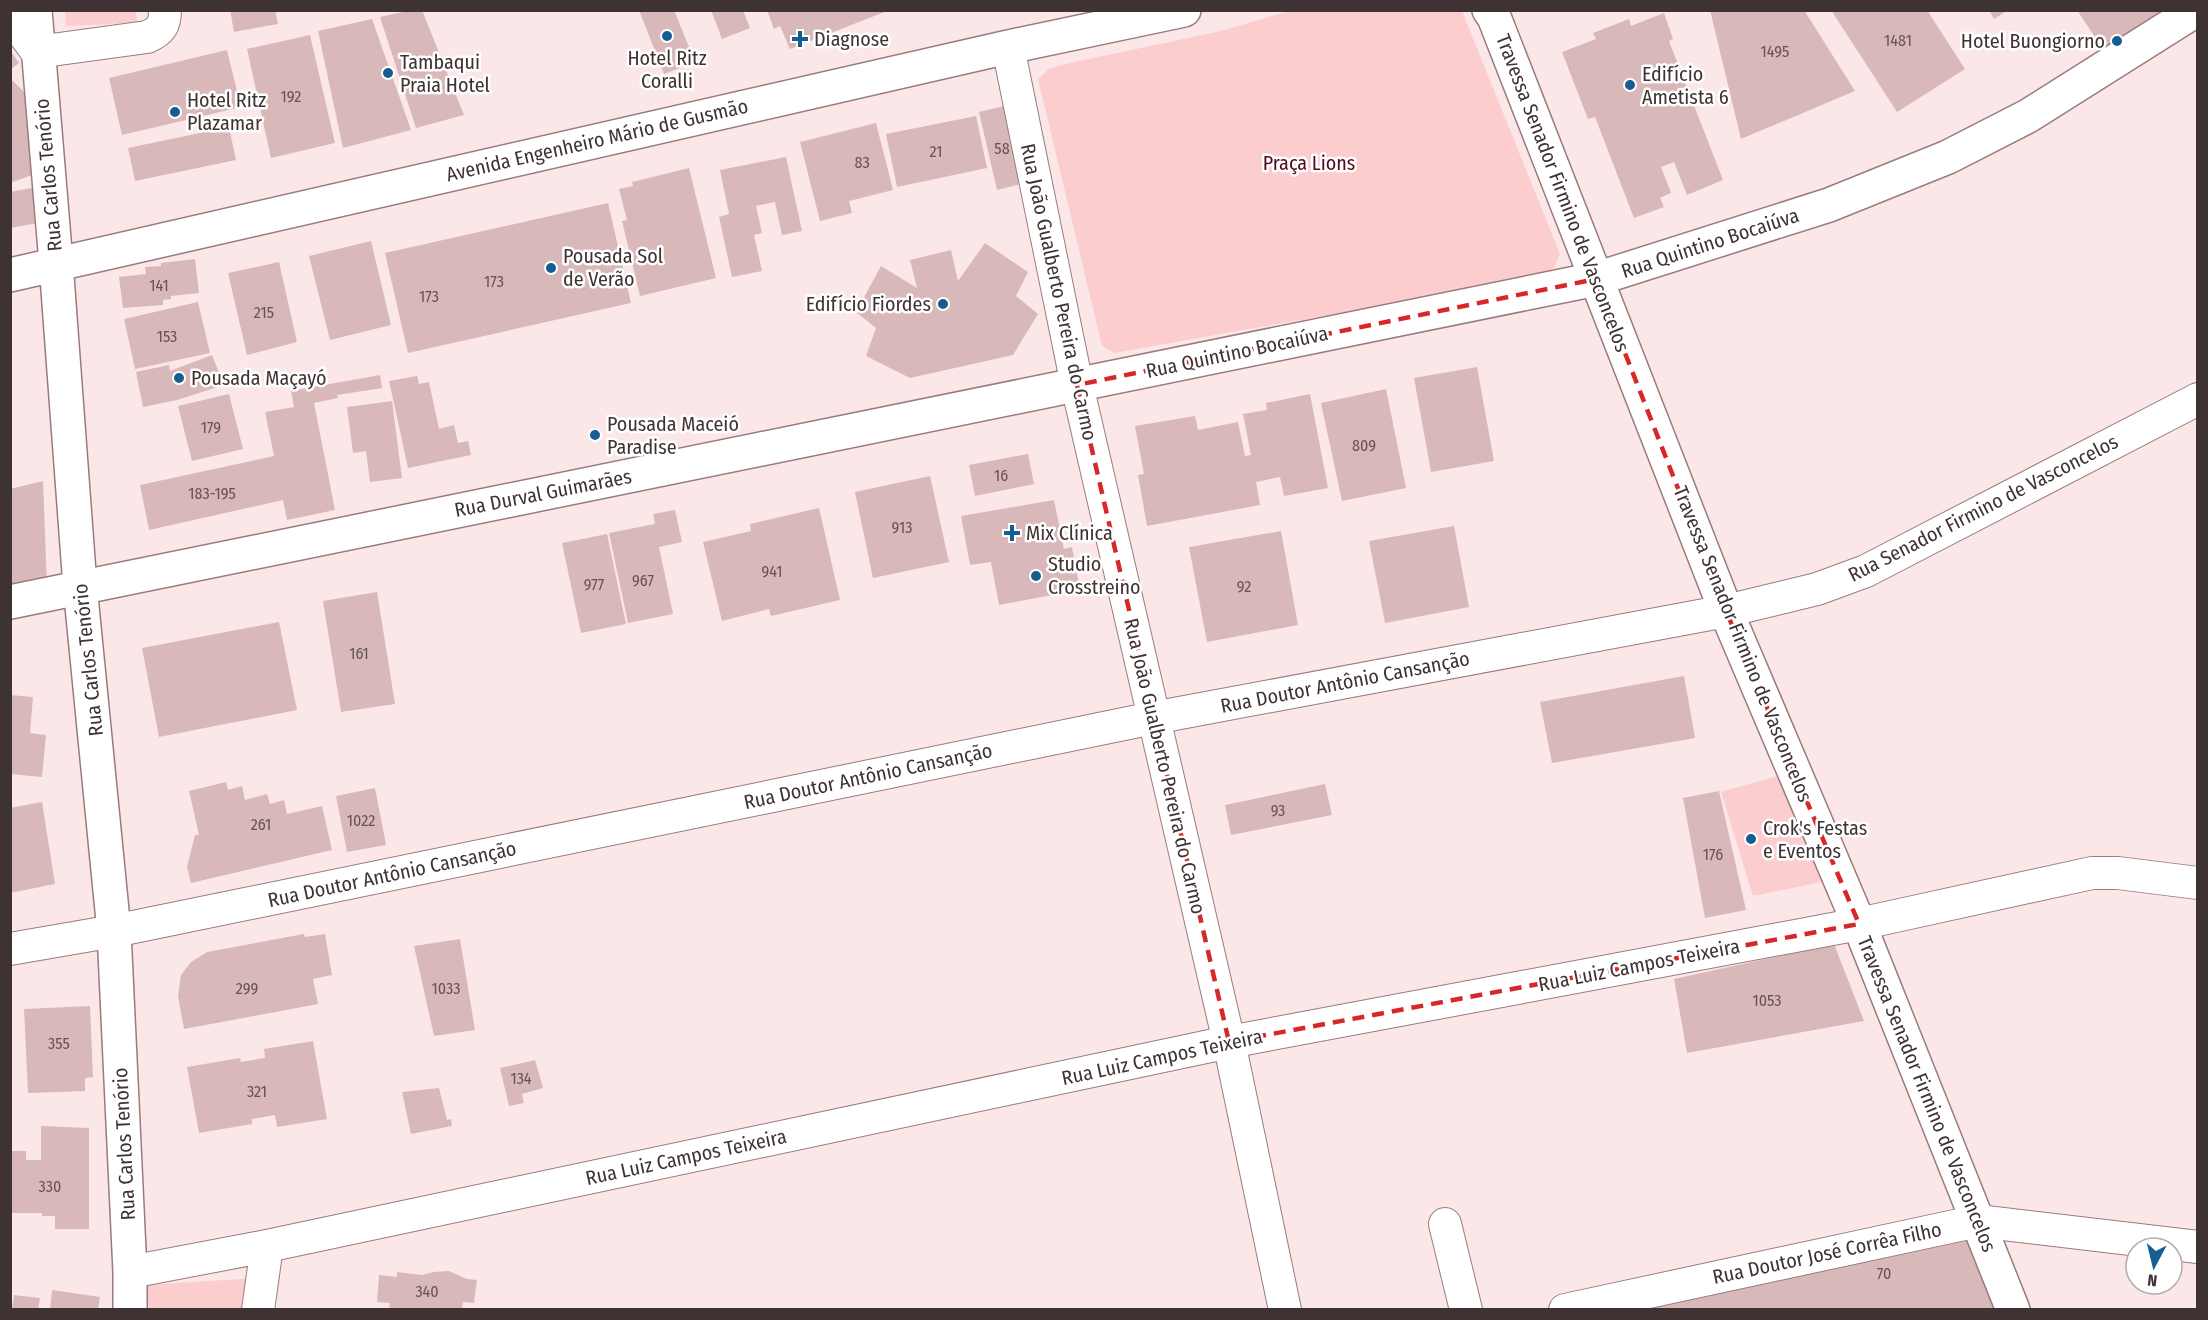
<svg xmlns="http://www.w3.org/2000/svg" width="2208" height="1320" font-family="'Fira Sans Condensed',sans-serif">
<style>
.green{fill:#fbcdcf}
.building{fill:#d9b8b9}
.lines{fill:none;stroke-linecap:round;stroke-linejoin:round}
.street-casing{stroke:#9a7b7c;stroke-width:34}
.secondary-casing{stroke:#9a7b7c;stroke-width:36}
.street{stroke:#fff;stroke-width:32}
.secondary{stroke:#fff;stroke-width:33}
.marked{fill:none;stroke:#d62828;stroke-width:4.5;stroke-dasharray:12 8;stroke-linejoin:round}
.poi-dot{fill:#165e92;stroke:#fff;stroke-width:2}
.labels{text-anchor:middle;stroke-width:5;stroke-linejoin:round;paint-order:stroke}
.number-label{font-size:16px;fill:#665454}
.poi-label{font-size:20px;fill:#3f3233;stroke:#fff;text-anchor:start}
.street-label{font-size:20px;fill:#3f3233;stroke:#fff}
.park-label{font-size:20px;fill:#530a1a;stroke:#fff}
</style>
<rect width="100%" height="100%" fill="#fce7e8"/>
<path class="green" d="M 65,11 L 136,11 L 137,23 L 66,26 Z
M 1289,11 L 1462,11 L 1560,254 L 1554,268 L 1542,277 L 1114,353 L 1102,346 L 1038,79 L 1049,69 L 1065,64 L 1221,31 Z
M 1781,775 L 1822,882 L 1753,896 L 1721,792 Z
M 255,1278 L 251,1309 L 148,1309 L 148,1285 Z"/>
<path class="building" d="M 230,10 L 275,10 L 278,24 L 234,32 Z
M 412,10 L 422,10 L 464,115 L 416,128 L 380,17 Z
M 639,10 L 674,10 L 695,62 L 664,74 Z
M 711,10 L 743,10 L 750,28 L 722,39 Z
M 767,10 L 887,10 L 887,11 L 790,49 L 780,26 L 774,29 Z
M 1710,10 L 1804,10 L 1855,91 L 1741,139 Z
M 1831,10 L 1927,10 L 1965,69 L 1897,112 Z
M 1989,10 L 2008,10 L 1994,19 Z
M 2077,10 L 2156,10 L 2165,23 L 2109,58 Z
M 1664,13 L 1673,39 L 1669,41 L 1723,180 L 1687,195 L 1674,162 L 1661,167 L 1671,193 L 1660,198 L 1664,207 L 1634,218 L 1595,117 L 1588,119 L 1562,52 L 1596,39 L 1593,33 L 1629,19 L 1631,26 Z
M 372,19 L 411,130 L 343,148 L 318,31 Z
M 310,35 L 335,143 L 271,158 L 247,49 Z
M 10,50 L 19,63 L 10,70 Z
M 227,50 L 241,107 L 122,135 L 109,78 Z
M 10,78 L 26,94 L 35,174 L 10,183 Z
M 1008,105 L 1025,183 L 997,190 L 979,112 Z
M 976,116 L 987,168 L 897,187 L 886,134 Z
M 876,123 L 893,190 L 849,201 L 852,213 L 820,221 L 800,142 Z
M 229,127 L 236,160 L 135,181 L 128,148 Z
M 786,157 L 802,231 L 782,235 L 775,202 L 756,206 L 762,233 L 754,235 L 762,271 L 732,277 L 719,217 L 729,214 L 720,170 Z
M 689,168 L 716,278 L 640,296 L 622,221 L 627,220 L 619,189 L 633,186 L 632,182 Z
M 43,186 L 49,221 L 10,228 L 10,192 Z
M 608,203 L 631,303 L 408,353 L 385,253 Z
M 371,241 L 391,325 L 330,340 L 309,256 Z
M 985,243 L 1028,272 L 1016,296 L 1038,314 L 1013,355 L 910,378 L 866,356 L 876,328 L 856,312 L 881,266 L 917,288 L 910,260 L 951,250 L 958,281 Z
M 195,259 L 199,293 L 171,296 L 171,299 L 163,300 L 163,305 L 123,308 L 119,277 L 146,274 L 145,267 L 161,266 L 161,263 Z
M 279,262 L 297,342 L 247,355 L 228,273 Z
M 198,302 L 210,353 L 135,369 L 124,319 Z
M 212,355 L 224,385 L 177,400 L 143,407 L 136,372 L 169,365 L 170,371 Z
M 1477,367 L 1494,461 L 1431,472 L 1414,378 Z
M 380,375 L 382,388 L 337,395 L 338,398 L 314,403 L 335,510 L 287,520 L 283,500 L 149,530 L 140,485 L 274,456 L 265,412 L 294,407 L 291,391 Z
M 417,376 L 419,384 L 429,382 L 439,429 L 454,425 L 458,443 L 468,441 L 471,455 L 408,468 L 389,381 Z
M 1386,389 L 1406,488 L 1342,501 L 1321,403 Z
M 229,394 L 243,449 L 192,461 L 178,406 Z
M 1310,394 L 1328,488 L 1284,496 L 1280,477 L 1256,482 L 1260,505 L 1147,526 L 1138,475 L 1144,474 L 1135,426 L 1195,416 L 1198,430 L 1238,422 L 1245,456 L 1251,455 L 1243,414 L 1267,410 L 1266,403 Z
M 392,401 L 402,478 L 370,482 L 366,451 L 353,453 L 347,407 Z
M 1028,454 L 1034,484 L 975,496 L 969,465 Z
M 930,476 L 949,562 L 873,578 L 855,492 Z
M 43,481 L 47,588 L 10,596 L 10,489 Z
M 1054,500 L 1064,549 L 1072,547 L 1080,590 L 999,605 L 991,562 L 970,565 L 961,516 Z
M 819,508 L 840,600 L 771,616 L 769,609 L 722,621 L 703,542 L 751,531 L 750,524 Z
M 675,510 L 682,542 L 659,547 L 673,614 L 628,623 L 609,533 L 655,524 L 653,514 Z
M 1454,526 L 1469,607 L 1385,623 L 1369,541 Z
M 1281,531 L 1298,625 L 1207,642 L 1189,547 Z
M 607,534 L 626,624 L 581,633 L 562,543 Z
M 377,592 L 395,704 L 341,712 L 323,601 Z
M 279,622 L 297,710 L 159,737 L 142,648 Z
M 1684,676 L 1695,738 L 1552,763 L 1540,702 Z
M 10,695 L 33,697 L 30,733 L 46,735 L 42,777 L 10,774 Z
M 226,782 L 228,790 L 242,786 L 245,800 L 267,794 L 270,804 L 284,800 L 287,814 L 322,806 L 332,850 L 191,883 L 187,867 L 195,835 L 199,835 L 189,791 Z
M 1325,784 L 1332,815 L 1231,835 L 1225,805 Z
M 375,788 L 386,845 L 347,852 L 336,796 Z
M 1719,791 L 1746,910 L 1705,918 L 1683,798 Z
M 42,802 L 55,884 L 10,893 L 10,808 Z
M 304,934 L 305,937 L 325,934 L 332,975 L 313,979 L 318,1004 L 184,1029 L 178,996 L 181,975 L 191,962 L 207,952 Z
M 460,939 L 475,1030 L 434,1036 L 414,946 Z
M 1834,944 L 1864,1021 L 1687,1053 L 1674,979 Z
M 90,1006 L 93,1077 L 85,1078 L 85,1091 L 28,1093 L 24,1009 Z
M 313,1041 L 327,1119 L 277,1127 L 275,1115 L 252,1119 L 252,1124 L 199,1133 L 187,1067 L 240,1058 L 241,1062 L 265,1058 L 264,1049 Z
M 535,1060 L 543,1088 L 522,1094 L 524,1103 L 509,1106 L 500,1068 Z
M 439,1088 L 447,1120 L 451,1119 L 452,1126 L 411,1134 L 402,1092 Z
M 41,1126 L 89,1128 L 89,1229 L 55,1229 L 55,1216 L 42,1216 L 42,1213 L 10,1213 L 10,1151 L 26,1151 L 26,1160 L 41,1160 Z
M 1968,1237 L 1998,1310 L 1610,1310 Z
M 449,1271 L 467,1279 L 477,1280 L 474,1303 L 463,1302 L 462,1310 L 389,1310 L 390,1303 L 377,1302 L 379,1275 L 397,1277 L 397,1272 L 422,1275 L 433,1272 Z
M 52,1290 L 100,1297 L 98,1310 L 50,1310 Z
M 14,1295 L 40,1298 L 38,1310 L 12,1310 Z"/>
<g class="lines">
<g class="street-casing">
<path id="street" d="M 10,15 L 37,52 L 147,37 C 161,31 165,25 165,10
M 1008,47 L 1077,385 L 1229,1042 L 1285,1310
M 10,949 L 114,931 L 1153,718 L 1726,611 L 1817,589 L 1866,571 L 2198,399
M 1445,1224 L 1466,1310
M 130,1272 L 267,1246 L 1229,1042 L 1859,924 L 2092,873 L 2118,873 L 2198,883
M 258,1310 L 267,1246
M 1565,1310 L 1978,1221 L 2198,1247"/>
</g>
<g class="secondary-casing">
<path id="secondary" d="M 35,10 L 56,263 L 80,586 L 114,931 L 130,1272 L 130,1310
M 1489,10 L 1494,17 L 1726,611 L 1859,924 L 2013,1310
M 10,275 L 1008,47 L 1184,10
M 10,602 L 1596,279 L 1829,205 L 1948,157 L 2028,116 L 2196,10"/>
</g>
<use href="#street" class="street"/>
<use href="#secondary" class="secondary"/>
</g>
<path class="marked" d="M 1596,279 L 1726,611 L 1859,924 L 1229,1042 L 1077,385 Z"/>
<g class="poi-dot">
<circle cx="667" cy="36" r="6"/>
<path d="M797 30h6v6h6v6h-6v6h-6v-6h-6v-6h6z"/>
<circle cx="2117" cy="41" r="6"/>
<circle cx="388" cy="73" r="6"/>
<circle cx="1630" cy="85" r="6"/>
<circle cx="175" cy="112" r="6"/>
<circle cx="551" cy="268" r="6"/>
<circle cx="943" cy="304" r="6"/>
<circle cx="179" cy="378" r="6"/>
<circle cx="595" cy="435" r="6"/>
<path d="M1009 524h6v6h6v6h-6v6h-6v-6h-6v-6h6z"/>
<circle cx="1036" cy="576" r="6"/>
<circle cx="1751" cy="839" r="6"/>
</g>
<g class="labels">
<g class="number-label">
<text x="1898" y="46">1481</text>
<text x="1775" y="57">1495</text>
<text x="291" y="102">192</text>
<text x="1002" y="154">58</text>
<text x="936" y="157">21</text>
<text x="862" y="168">83</text>
<text x="494" y="287">173</text>
<text x="159" y="291">141</text>
<text x="429" y="302">173</text>
<text x="264" y="318">215</text>
<text x="167" y="342">153</text>
<text x="211" y="433">179</text>
<text x="1364" y="451">809</text>
<text x="1001" y="481">16</text>
<text x="212" y="499">183-195</text>
<text x="902" y="533">913</text>
<text x="772" y="577">941</text>
<text x="643" y="586">967</text>
<text x="594" y="590">977</text>
<text x="1244" y="592">92</text>
<text x="359" y="659">161</text>
<text x="1278" y="816">93</text>
<text x="361" y="826">1022</text>
<text x="261" y="830">261</text>
<text x="1713" y="860">176</text>
<text x="247" y="994">299</text>
<text x="446" y="994">1033</text>
<text x="1767" y="1006">1053</text>
<text x="59" y="1049">355</text>
<text x="521" y="1084">134</text>
<text x="257" y="1097">321</text>
<text x="50" y="1192">330</text>
<text x="1884" y="1279">70</text>
<text x="427" y="1297">340</text>
</g>
<g class="poi-label">
<text x="814" y="46">Diagnose</text>
<text x="2105" y="48" text-anchor="end">Hotel Buongiorno</text>
<text x="667" y="65" text-anchor="middle">Hotel Ritz<tspan x="667" dy="23">Coralli</tspan></text>
<text x="400" y="69">Tambaqui<tspan x="400" dy="23">Praia Hotel</tspan></text>
<text x="1642" y="81">Edifício<tspan x="1642" dy="23">Ametista 6</tspan></text>
<text x="187" y="107">Hotel Ritz<tspan x="187" dy="23">Plazamar</tspan></text>
<text x="563" y="263">Pousada Sol<tspan x="563" dy="23">de Verão</tspan></text>
<text x="931" y="311" text-anchor="end">Edifício Fiordes</text>
<text x="191" y="385">Pousada Maçayó</text>
<text x="607" y="431">Pousada Maceió<tspan x="607" dy="23">Paradise</tspan></text>
<text x="1026" y="540">Mix Clínica</text>
<text x="1048" y="571">Studio<tspan x="1048" dy="23">Crosstreino</tspan></text>
<text x="1763" y="835">Crok's Festas<tspan x="1763" dy="23">e Eventos</tspan></text>
</g>
<g class="street-label">
<text transform="translate(597 140) rotate(-13)" y="7">Avenida Engenheiro Mário de Gusmão</text>
<text transform="translate(48 175) rotate(-95)" y="7">Rua Carlos Tenório</text>
<text transform="translate(1563 193) rotate(69)" y="7">Travessa Senador Firmino de Vasconcelos</text>
<text transform="translate(1710 243) rotate(-18)" y="7">Rua Quintino Bocaiúva</text>
<text transform="translate(1059 292) rotate(78)" y="7">Rua João Gualberto Pereira do Carmo</text>
<text transform="translate(1237 352) rotate(-12)" y="7">Rua Quintino Bocaiúva</text>
<text transform="translate(543 493) rotate(-11)" y="7">Rua Durval Guimarães</text>
<text transform="translate(1983 508) rotate(-27)" y="7">Rua Senador Firmino de Vasconcelos</text>
<text transform="translate(1743 644) rotate(68)" y="7">Travessa Senador Firmino de Vasconcelos</text>
<text transform="translate(88 660) rotate(-96)" y="7">Rua Carlos Tenório</text>
<text transform="translate(1345 682) rotate(-11)" y="7">Rua Doutor Antônio Cansanção</text>
<text transform="translate(1165 766) rotate(77)" y="7">Rua João Gualberto Pereira do Carmo</text>
<text transform="translate(868 776) rotate(-12)" y="7">Rua Doutor Antônio Cansanção</text>
<text transform="translate(392 874) rotate(-12)" y="7">Rua Doutor Antônio Cansanção</text>
<text transform="translate(1639 965) rotate(-11)" y="7">Rua Luiz Campos Teixeira</text>
<text transform="translate(1162 1057) rotate(-12)" y="7">Rua Luiz Campos Teixeira</text>
<text transform="translate(1927 1094) rotate(68)" y="7">Travessa Senador Firmino de Vasconcelos</text>
<text transform="translate(124 1144) rotate(-93)" y="7">Rua Carlos Tenório</text>
<text transform="translate(686 1157) rotate(-12)" y="7">Rua Luiz Campos Teixeira</text>
<text transform="translate(1827 1253) rotate(-12)" y="7">Rua Doutor José Corrêa Filho</text>
</g>
<g class="park-label">
<text x="1309" y="170">Praça Lions</text>
</g>
</g>
<rect width="2208" height="1320" fill="none" stroke="#3f3233" stroke-width="24"/>
<g transform="translate(2154 1266) rotate(187)"><circle r="28" fill="#ffffff" stroke="#b2adad" stroke-width="1.5"/>
<path d="M0-4.5L10 22L0 15L-10 22Z" fill="#165e92"/>
<text y="-9" font-size="16" font-weight="bold" text-anchor="middle" fill="#3f3233">N</text>
</g>
</svg>
